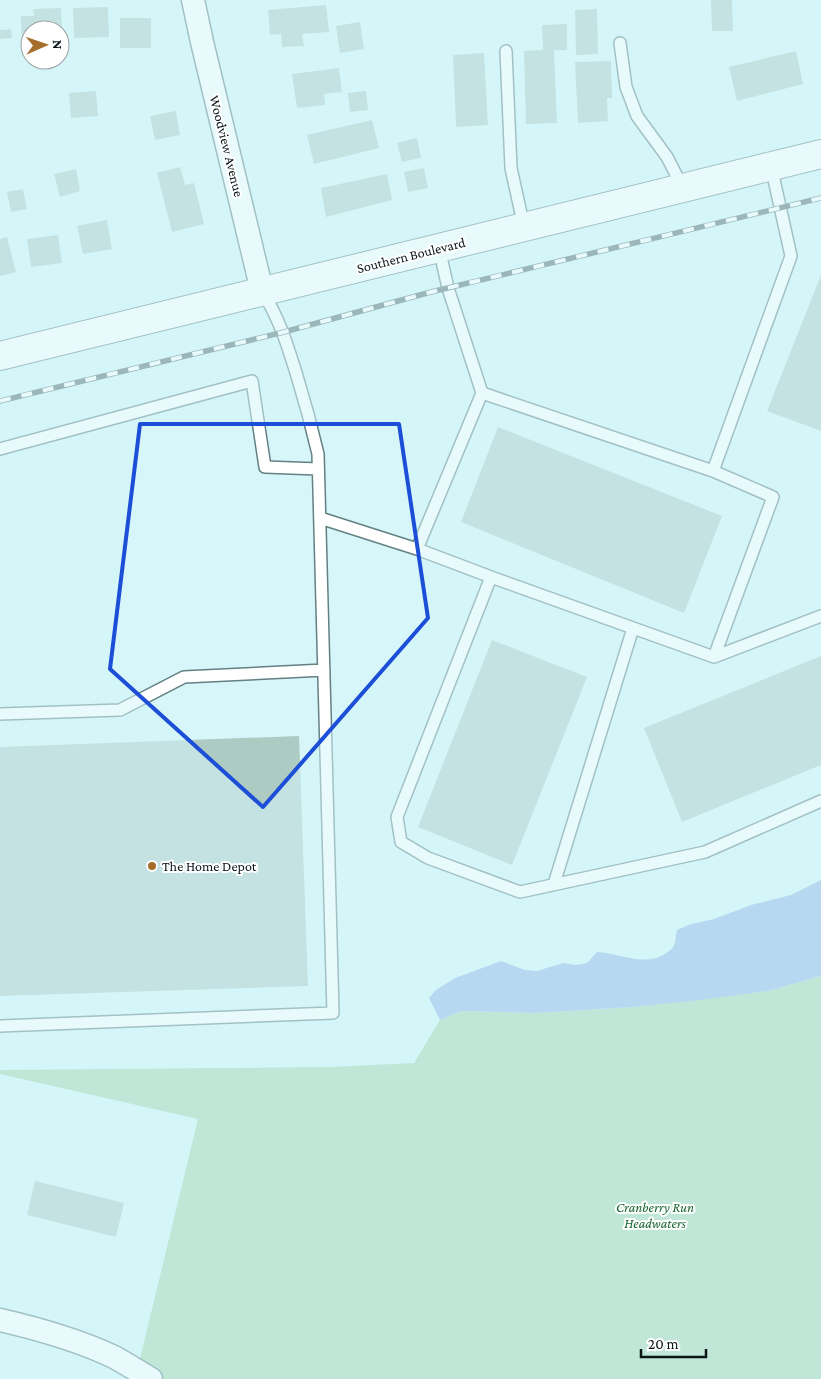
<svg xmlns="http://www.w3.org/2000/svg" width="821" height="1379" font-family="'Crimson Pro',serif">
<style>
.green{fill:#a4d3ad}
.water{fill:#93b4e6}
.building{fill:#adcbc3}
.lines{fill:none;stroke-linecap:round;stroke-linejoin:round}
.service-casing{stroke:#638083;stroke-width:14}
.minor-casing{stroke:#638083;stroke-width:25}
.tertiary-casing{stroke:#638083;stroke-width:30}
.service{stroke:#fff;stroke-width:11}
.minor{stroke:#fff;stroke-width:22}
.tertiary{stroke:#fff;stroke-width:28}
.rail-casing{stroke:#576a6d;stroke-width:5.5}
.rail{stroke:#fff;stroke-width:4;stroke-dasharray:11;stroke-linecap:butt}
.marked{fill:none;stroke:#1d4ed8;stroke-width:4;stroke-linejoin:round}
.poi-dot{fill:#a56e2a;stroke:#fff;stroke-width:2}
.labels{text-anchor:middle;stroke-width:4;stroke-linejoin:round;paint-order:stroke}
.street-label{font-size:14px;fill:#0a1517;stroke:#fff}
.poi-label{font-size:14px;fill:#0a1517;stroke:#fff;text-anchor:start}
.park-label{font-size:14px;font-style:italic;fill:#196632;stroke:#fff}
</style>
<rect width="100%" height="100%" fill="#d6f6f9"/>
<path class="green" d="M 821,976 L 821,1379 L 151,1379 L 137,1371 L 198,1119 L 0,1074 L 0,1070 L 330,1067 L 414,1063 L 440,1020 L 461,1011 L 536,1013 L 632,1007 L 768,991 Z"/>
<path class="water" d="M 821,880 L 821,976 L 768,991 L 691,1001 L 632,1007 L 536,1013 L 461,1011 L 440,1020 L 429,998 L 436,990 L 455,978 L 501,961 L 525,970 L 537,971 L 563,963 L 576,965 L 587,963 L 597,952 C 621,953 647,969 669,951 C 670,950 674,947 674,945 C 676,941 676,934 677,930 L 691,924 L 714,919 L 751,905 L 791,895 Z"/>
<path class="building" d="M 711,0 L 732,0 L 733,31 L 712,31 Z
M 326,5 L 329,32 L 302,34 L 304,46 L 282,47 L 281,34 L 270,35 L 268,10 Z
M 108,7 L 109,37 L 74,38 L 73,8 Z
M 61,8 L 63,49 L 60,49 L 60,30 L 30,30 L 30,50 L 22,51 L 21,16 L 34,16 L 33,9 Z
M 597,9 L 598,54 L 576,55 L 575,10 Z
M 120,18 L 151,18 L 151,48 L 120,48 Z
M 360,22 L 364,49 L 340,53 L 336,26 Z
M 567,24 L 567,50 L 554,50 L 557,123 L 526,124 L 524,51 L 543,50 L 542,25 Z
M 11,29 L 12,38 L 0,39 L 0,30 Z
M 796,51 L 803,84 L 737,101 L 729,67 Z
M 484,53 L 488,125 L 456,127 L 453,55 Z
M 611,61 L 612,98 L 607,98 L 608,121 L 578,123 L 575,62 Z
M 339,68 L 342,92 L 324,94 L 325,105 L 297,108 L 292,74 Z
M 96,91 L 98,116 L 71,118 L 69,93 Z
M 366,91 L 368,110 L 350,112 L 348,93 Z
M 176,111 L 180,135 L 155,140 L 150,116 Z
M 372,120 L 379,148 L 314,164 L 307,135 Z
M 417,138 L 421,158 L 402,162 L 397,143 Z
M 180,167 L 185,185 L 194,183 L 204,224 L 172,232 L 157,173 Z
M 424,168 L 428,188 L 408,192 L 404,172 Z
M 76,169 L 80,191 L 60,197 L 54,174 Z
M 387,174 L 392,200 L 326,217 L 321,188 Z
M 23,189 L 27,209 L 11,212 L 7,192 Z
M 107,220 L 112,249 L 83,254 L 77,226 Z
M 58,235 L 62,263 L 31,267 L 27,239 Z
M 7,237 L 16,272 L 0,276 L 0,239 Z
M 821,275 L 821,431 L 767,411 Z
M 498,427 L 722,516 L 684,613 L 461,522 Z
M 492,640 L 587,677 L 512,865 L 418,827 Z
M 821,656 L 821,765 L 682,822 L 644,728 Z
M 299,736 L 308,986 L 0,996 L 0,747 Z
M 35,1181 L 124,1203 L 116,1237 L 27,1215 Z"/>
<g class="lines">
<g class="service-casing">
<path id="service" d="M 620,43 L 626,87 L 637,116 L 667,157 L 683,188
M 506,51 L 511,168 L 524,227
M 439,248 L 448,288 L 482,393 L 713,471 L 791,256 L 771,166
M 0,449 L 252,381 L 265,467 L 318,469
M 713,471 L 773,497 L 714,657
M 320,518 L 417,549 L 482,393
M 417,549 L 491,577 L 397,817 L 401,842 L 428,858 L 520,892 L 705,852 L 821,801
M 491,577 L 714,657 L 821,616
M 0,714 L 120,710 L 184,677 L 324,670
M 554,884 L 633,628
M 0,1026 L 333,1013 L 318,454 C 312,428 305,402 297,376 C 287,344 280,320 262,291"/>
</g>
<g class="minor-casing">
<path id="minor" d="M 193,0 L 202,42 L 262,291
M 0,1320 C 39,1329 78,1340 114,1357 C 127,1364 139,1372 151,1379"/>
</g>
<g class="tertiary-casing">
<path id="tertiary" d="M 0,356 L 821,154"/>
</g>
<use href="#service" class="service"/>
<use href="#minor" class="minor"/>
<use href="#tertiary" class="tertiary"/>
<g class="rail-casing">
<path id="rail" d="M 0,401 L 284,332 L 431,292 L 821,198"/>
</g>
<use href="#rail" class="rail"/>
</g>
<path d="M0 0H821V1379H0ZM 140,424 L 399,424 L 428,618 L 263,807 L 110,669 Z" fill="#d6f6f9" fill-opacity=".55" fill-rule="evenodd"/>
<path class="marked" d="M 140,424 L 399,424 L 428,618 L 263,807 L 110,669 Z"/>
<circle class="poi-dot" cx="152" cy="866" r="5"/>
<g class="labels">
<g class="street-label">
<text transform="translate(227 146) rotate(76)" y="5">Woodview Avenue</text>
<text transform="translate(411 255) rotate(-14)" y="5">Southern Boulevard</text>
</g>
<g class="poi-label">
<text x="162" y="871">The Home Depot</text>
</g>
<g class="park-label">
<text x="655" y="1212">Cranberry Run<tspan x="655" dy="16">Headwaters</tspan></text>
</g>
</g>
<g transform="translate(45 45) rotate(88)"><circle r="24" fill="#ffffff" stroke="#9da1a2"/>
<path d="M0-4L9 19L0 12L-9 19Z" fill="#a56e2a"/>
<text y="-8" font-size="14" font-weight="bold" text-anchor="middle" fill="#0a1517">N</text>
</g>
<path d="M641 1349v8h65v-8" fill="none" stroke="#0a1517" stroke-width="2.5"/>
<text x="648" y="1349" font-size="15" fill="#0a1517" stroke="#ffffff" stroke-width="4" paint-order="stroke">20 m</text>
</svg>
